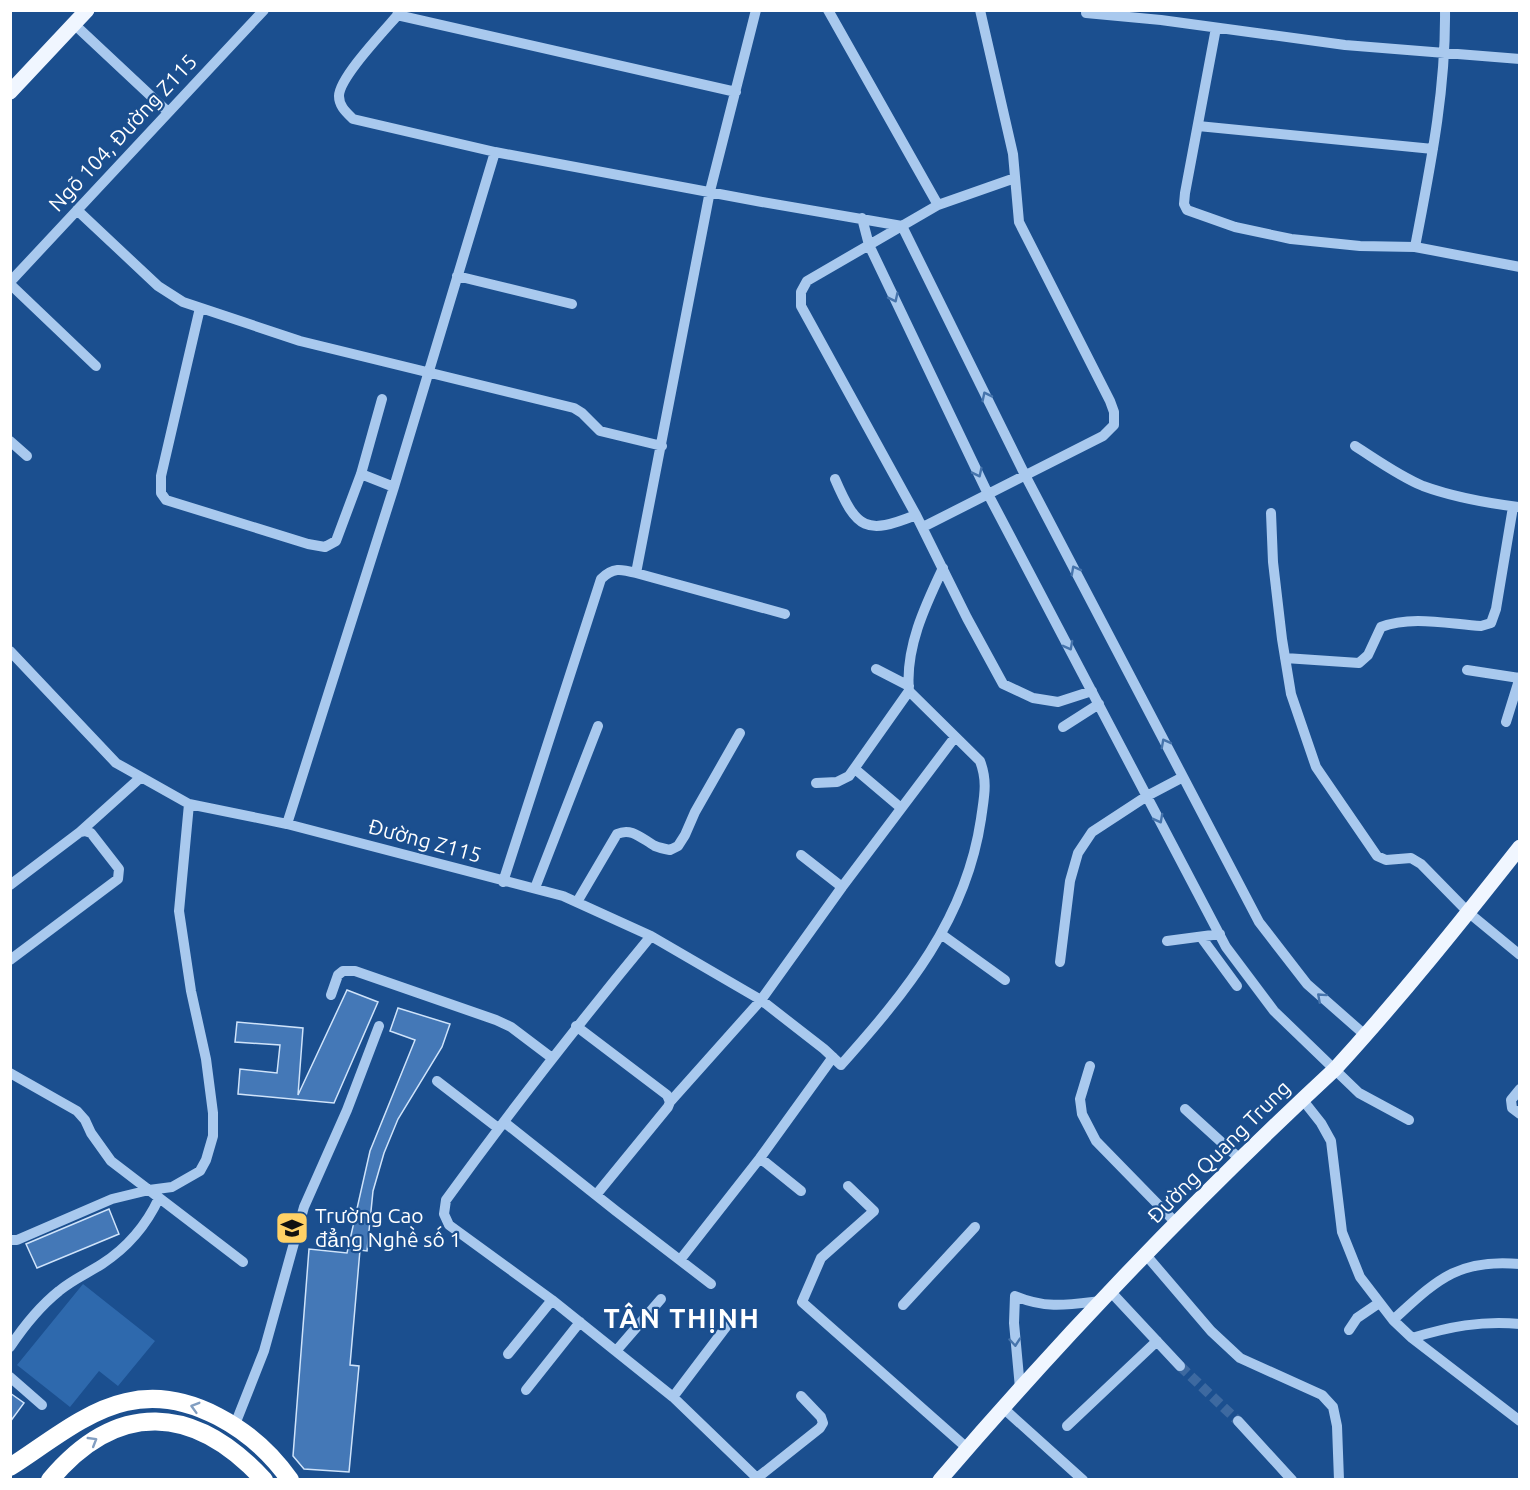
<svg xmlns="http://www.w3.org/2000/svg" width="1530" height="1490" font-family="Ubuntu,sans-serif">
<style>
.green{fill:#2e69ad}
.building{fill:#4478b7;stroke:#cfe3fa;stroke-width:1.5}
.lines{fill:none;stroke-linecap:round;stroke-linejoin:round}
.minor-tunnel{stroke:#3d69a0;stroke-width:10;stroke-dasharray:10 5;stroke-linecap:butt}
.minor{stroke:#a9c9ee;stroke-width:10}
.major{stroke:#f0f6ff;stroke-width:15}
.highway{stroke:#fff;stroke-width:18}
.oneway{stroke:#4674ac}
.oneway2{stroke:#829ec1}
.labels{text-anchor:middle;stroke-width:4.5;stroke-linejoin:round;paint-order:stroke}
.street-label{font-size:21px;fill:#fff;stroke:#1b4f8f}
.poi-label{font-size:21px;fill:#fff;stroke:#1b4f8f;text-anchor:start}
.district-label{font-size:27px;font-weight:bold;letter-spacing:1.5px;fill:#fff;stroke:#1b4f8f}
</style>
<rect width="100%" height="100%" fill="#1b4f8f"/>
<path class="green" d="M 83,1284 L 155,1341 L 118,1386 L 99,1371 L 70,1407 L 17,1365 Z"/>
<path class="building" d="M 347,990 L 378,1002 L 334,1103 L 238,1094 L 240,1069 L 277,1073 L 280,1045 L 235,1042 L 237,1022 L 303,1028 L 298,1095 Z
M 398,1008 L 450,1024 L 442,1047 L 398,1119 L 384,1153 L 373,1191 L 367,1251 L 360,1250 L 350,1365 L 359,1366 L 349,1472 L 304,1469 L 293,1456 L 309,1249 L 347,1253 L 370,1151 L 415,1040 L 390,1031 Z
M 109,1209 L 119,1234 L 37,1268 L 26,1244 Z
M 10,1393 L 24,1403 L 10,1422 Z"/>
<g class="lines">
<path class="minor-tunnel" d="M 1180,1366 L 1238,1421"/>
<path class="minor" d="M 402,10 C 388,27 339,77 339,96 C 339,106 346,112 353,119 L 495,152 L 762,202 L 902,226
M 828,10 L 938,205
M 1086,13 L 1161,20 L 1345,45 L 1520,59
M 397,15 L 736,92
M 74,24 L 168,112
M 1216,28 L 1185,193 L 1184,204 L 1187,210 L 1235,227 L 1291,239 L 1360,246 L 1415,247 L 1520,267
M 1198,126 L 1433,149
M 1015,178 L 938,205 L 807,281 L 801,292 L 801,306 L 916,515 L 967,618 L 1003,684 L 1033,698 L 1058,702 L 1092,691
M 77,210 L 158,286 L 183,302 L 300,341 L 574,408 L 582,413 L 600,431 L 662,446
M 862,218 L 869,245 L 988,494 L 1226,947 L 1274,1011 L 1359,1093 L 1409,1120
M 902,226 L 1025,475 L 1259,922 L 1307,984 L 1365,1035
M 1415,247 C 1430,168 1446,91 1445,10
M 457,276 L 572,304
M 10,282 L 264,10
M 10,284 L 96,366
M 200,308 L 161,476 L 161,493 L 166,500 L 308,544 L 325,547 L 336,541 L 361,474 L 382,399
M 10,441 L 27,456
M 1355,446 C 1377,460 1399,476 1423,486 C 1453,497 1487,503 1518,507
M 361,474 L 394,487
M 835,479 C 857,530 866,535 916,515
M 1271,513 L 1273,562 L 1282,639 L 1291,694 L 1316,767 L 1377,856 L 1386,860 L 1411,858 L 1421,864 L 1469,913 L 1520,955
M 923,527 L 1103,436 L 1114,425 L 1114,412 L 1110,401 L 1019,222 L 1013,154 L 980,10
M 636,573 L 785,614
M 10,651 L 116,763 L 189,804 L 287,824 L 563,896 L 651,936 L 761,1000 L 824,1049 L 841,1065 C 906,992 966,920 981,819 C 984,797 988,782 980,761 L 909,691 C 905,648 925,606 943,568
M 1285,658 L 1359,663 L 1368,655 L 1381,627 C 1411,615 1449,624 1481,626 L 1491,623 L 1496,609 L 1513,507
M 876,669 L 909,686
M 1467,670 L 1519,678
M 1506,722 L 1520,677
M 1063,727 L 1099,704
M 855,769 L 901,808
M 816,783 L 837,782 L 849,776 L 909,691
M 287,824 L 394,487 L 495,152
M 801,855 L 842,887
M 503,882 L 601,579 C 613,567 621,569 636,573 L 710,191 L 756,10
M 10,885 L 80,832 L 140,778
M 535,888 L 598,726
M 577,902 L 617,834 C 632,827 642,839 655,846 C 660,848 665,849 670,850 L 678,846 L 685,835 L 695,812 L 740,733
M 941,934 L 1005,980
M 651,936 C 580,1022 511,1110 446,1200 L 444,1214 L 449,1225 L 552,1300 L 673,1397 L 757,1478 L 820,1428 L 823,1423 L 821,1417 L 801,1396
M 1201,937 L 1237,986
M 1167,941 L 1220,934
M 10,960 L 118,879 L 119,869 L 91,833 L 85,831 L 80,832
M 1060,962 L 1070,881 L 1078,853 L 1092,832 L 1147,796 L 1183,777
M 331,995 L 338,975 L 343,971 L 355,971 L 496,1020 L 511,1027 L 552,1058
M 576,1026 L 667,1095 L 670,1102 L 668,1107 L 596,1195
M 1090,1066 L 1080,1099 L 1082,1114 L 1096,1141 L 1177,1224
M 10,1073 L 77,1111 L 85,1120 L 91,1133 L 111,1161 L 243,1262
M 437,1081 L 498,1128
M 1520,1089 L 1511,1100 L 1512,1108 L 1520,1114
M 1302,1099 L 1321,1123 L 1331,1141 L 1342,1232 L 1360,1277 L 1393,1320 L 1412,1338 L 1520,1421
M 670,1102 L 761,1000 L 842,887 L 955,737
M 1185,1109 L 1241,1160
M 504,1122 L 616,1211 L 711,1284
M 760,1158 L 801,1191
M 848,1186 L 874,1211 L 821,1258 L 802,1302 L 967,1448
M 10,1240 L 17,1240 L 112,1199 L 149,1190 L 172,1187 L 200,1171 L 206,1160 L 213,1136 L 213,1113 L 206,1059 L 191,991 L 179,911 L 189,804
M 1146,1255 L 1211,1331 L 1240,1358 L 1322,1395 L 1333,1407 L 1337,1426 L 1339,1480
M 680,1260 L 760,1158 L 833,1057
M 1110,1291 L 1180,1366
M 903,1305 L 975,1227
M 1393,1320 C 1436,1281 1457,1258 1520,1264
M 1349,1330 L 1357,1318 L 1379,1303
M 1412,1338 C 1448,1327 1482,1320 1520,1324
M 10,1347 C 24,1326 39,1307 59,1291 C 72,1280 88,1273 102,1264 C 128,1247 146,1226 159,1198
M 616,1351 L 661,1299
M 508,1354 L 552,1300
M 10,1377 L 42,1405
M 1020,1388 L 1014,1323 L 1015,1296 C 1046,1309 1067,1305 1100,1301
M 526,1390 L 580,1322
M 673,1397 L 729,1323
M 1002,1407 L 1083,1480
M 1238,1421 L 1292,1480
M 1067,1426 L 1157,1341
M 234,1427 L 264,1351 L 304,1207 L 347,1110 L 379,1026"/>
<path class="major" d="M 10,92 L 87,10
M 940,1480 C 1064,1335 1196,1198 1335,1069 C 1400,998 1460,923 1520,847"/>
<path class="highway" d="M 10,1467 C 45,1445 85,1411 126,1402 C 188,1387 255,1430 290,1480
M 50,1480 C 117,1400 194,1404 264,1480"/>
</g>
<defs><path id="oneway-chevron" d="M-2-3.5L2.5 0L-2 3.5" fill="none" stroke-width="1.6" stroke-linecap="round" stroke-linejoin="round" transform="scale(1.5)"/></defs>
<g class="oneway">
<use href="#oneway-chevron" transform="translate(894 298) rotate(64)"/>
<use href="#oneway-chevron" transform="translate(986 396) rotate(-116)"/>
<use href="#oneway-chevron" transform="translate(978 473) rotate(64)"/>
<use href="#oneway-chevron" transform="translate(1075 570) rotate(-118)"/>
<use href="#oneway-chevron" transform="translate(1069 646) rotate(62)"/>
<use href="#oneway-chevron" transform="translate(1165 743) rotate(-118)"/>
<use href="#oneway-chevron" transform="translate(1159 819) rotate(62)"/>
<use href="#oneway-chevron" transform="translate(1321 997) rotate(-138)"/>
<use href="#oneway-chevron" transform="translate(1015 1342) rotate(85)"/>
</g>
<g class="oneway2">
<use href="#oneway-chevron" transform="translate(195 1407) rotate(-164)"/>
<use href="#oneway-chevron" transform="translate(93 1441) rotate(-31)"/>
</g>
<defs>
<g id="university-square" transform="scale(1.725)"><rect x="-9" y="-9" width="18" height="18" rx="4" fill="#ffd166" stroke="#1b4f8f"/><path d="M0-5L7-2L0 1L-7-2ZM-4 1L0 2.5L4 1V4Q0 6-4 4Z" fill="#111"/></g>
</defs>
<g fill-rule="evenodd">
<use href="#university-square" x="292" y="1228"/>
</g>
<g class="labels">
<g class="street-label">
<text transform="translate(123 133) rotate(-47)" y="7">Ngõ 104, Đường Z115</text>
<text transform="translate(425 841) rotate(15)" y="7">Đường Z115</text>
<text transform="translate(1219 1152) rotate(-45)" y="7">Đường Quang Trung</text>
</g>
<g class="poi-label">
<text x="315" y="1223">Trường Cao<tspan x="315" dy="24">đẳng Nghề số 1</tspan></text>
</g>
<g class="district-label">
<text x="682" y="1328">TÂN THỊNH</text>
</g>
</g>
<rect width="1530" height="1490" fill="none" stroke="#ffffff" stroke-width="24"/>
</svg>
